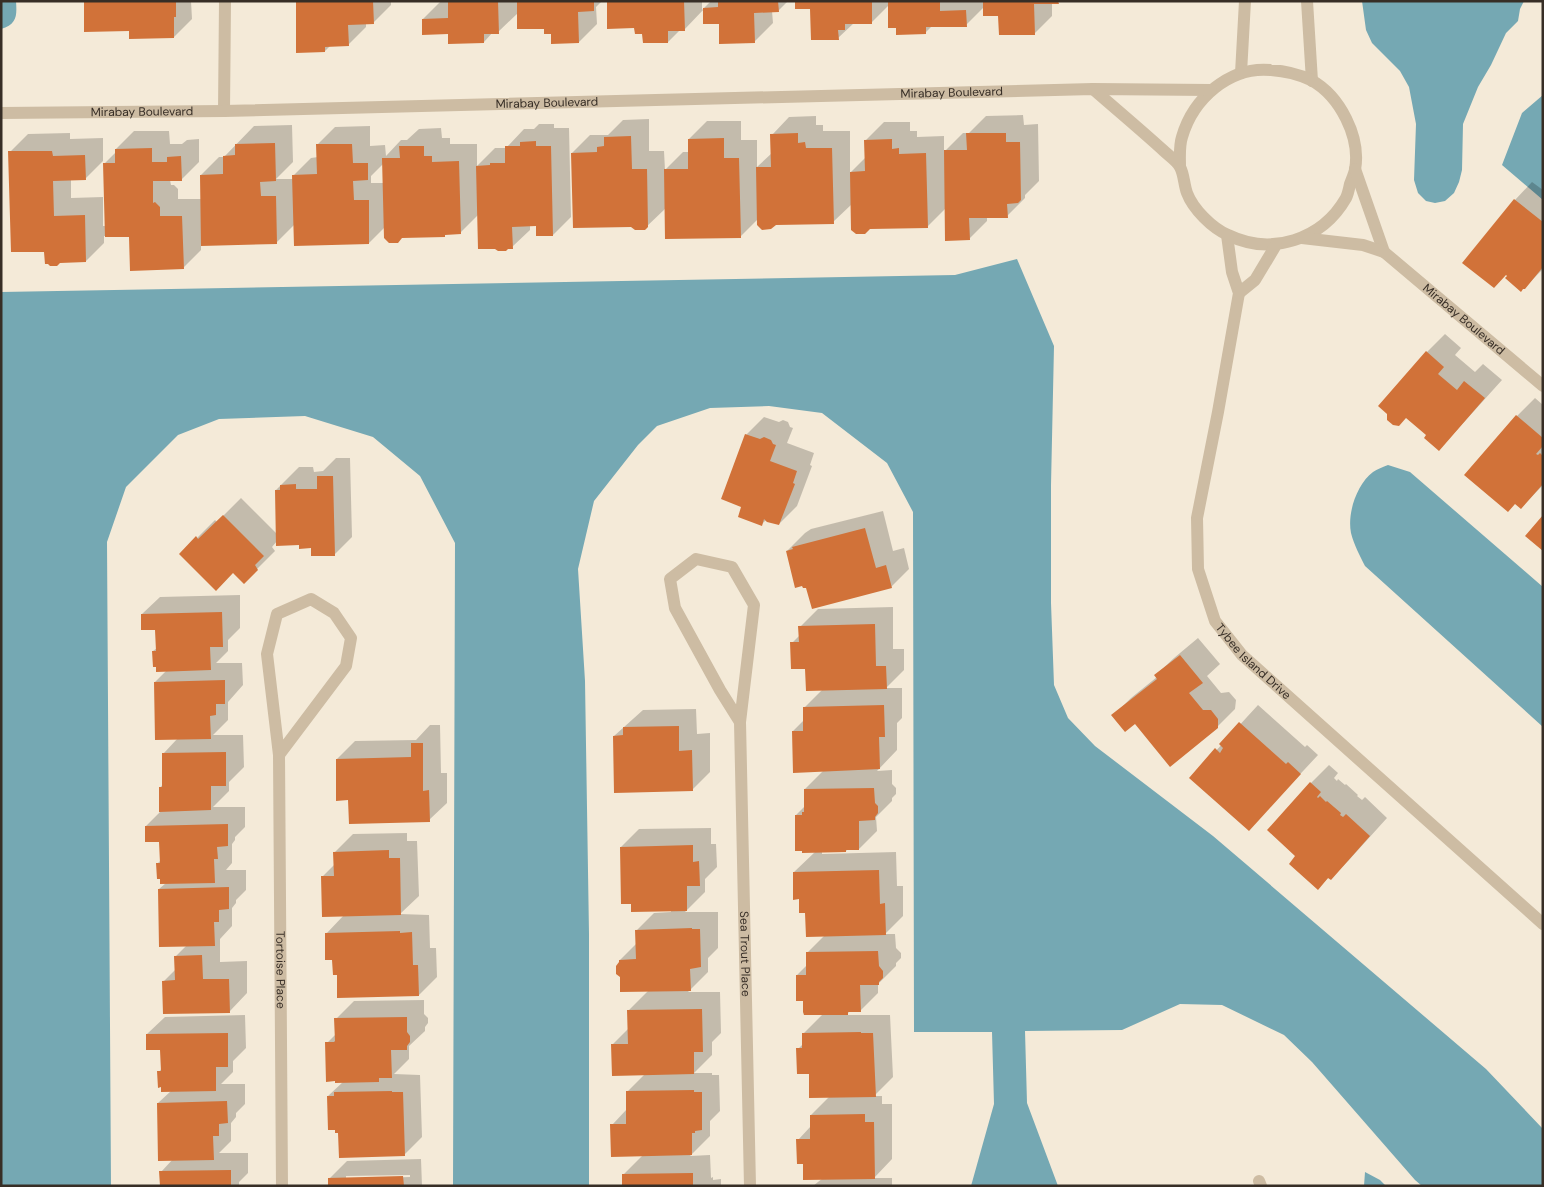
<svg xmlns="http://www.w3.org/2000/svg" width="1544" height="1187" font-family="'DM Sans',sans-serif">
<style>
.water{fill:#75a8b3}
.shadow{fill:#0003;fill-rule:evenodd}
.building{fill:#d17239}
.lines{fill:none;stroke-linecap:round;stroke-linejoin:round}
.minor{stroke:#cdbca3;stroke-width:12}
.labels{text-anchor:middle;stroke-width:4.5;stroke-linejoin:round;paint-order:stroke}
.street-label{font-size:12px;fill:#372e26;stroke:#fbf4e5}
</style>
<rect width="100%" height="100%" fill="#f4ead8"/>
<path class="water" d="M 1,1 L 16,1 C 17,16 17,24 1,29 Z
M 1362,1 L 1524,1 L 1520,9 L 1518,21 L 1506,33 L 1491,65 L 1478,87 L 1463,124 L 1462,170 L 1459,182 L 1454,193 L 1445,201 L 1435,203 L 1426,201 L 1418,193 L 1414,180 L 1416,124 L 1409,87 L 1400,71 L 1372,43 L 1366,30 Z
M 1543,95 L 1543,200 L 1502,165 L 1522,113 Z
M 1017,259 L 1054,346 L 1051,485 L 1051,603 L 1054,685 L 1068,718 L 1095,746 L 1213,836 L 1486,1069 L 1543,1129 L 1543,1186 L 1422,1186 L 1415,1180 L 1312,1062 L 1284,1035 L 1222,1005 L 1180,1004 L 1122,1030 L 1025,1031 L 1027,1103 L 1058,1186 L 971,1186 L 994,1104 L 992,1032 L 914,1032 L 913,512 L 887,463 L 822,413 L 769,406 L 710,408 L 657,426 L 638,445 L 594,501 L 578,569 L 585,681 L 589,934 L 589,1186 L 453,1186 L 455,543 L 420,476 L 373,437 L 305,416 L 219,419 L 178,435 L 126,487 L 107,542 L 111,1186 L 1,1186 L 1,292 L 955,275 Z
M 1388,465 L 1410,472 L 1543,587 L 1543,727 L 1365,566 C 1360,556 1354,545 1351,533 C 1347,513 1357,484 1373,472 C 1377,469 1383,467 1388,465 Z
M 1365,1172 L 1380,1180 L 1386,1186 L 1364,1186 Z"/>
<path class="shadow" d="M 85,1 L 191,1 L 192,19 L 174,37 Z
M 297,1 L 391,1 L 391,5 L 373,23 L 366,23 L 366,27 L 348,45 L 330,46 L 325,51 Z
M 441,1 L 602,1 L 596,7 L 597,24 L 579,42 L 552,33 L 518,13 L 498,32 L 493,32 L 484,42 L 449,33 L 423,19 Z
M 608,1 L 702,1 L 702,10 L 711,1 L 788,1 L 778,11 L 772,11 L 773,23 L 755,41 L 720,23 L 704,9 L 684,30 L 680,30 L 668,42 L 644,33 Z
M 796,1 L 1059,1 L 1058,3 L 1052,3 L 1052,16 L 1034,34 L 984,7 L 966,25 L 932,26 L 925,33 L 897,27 L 889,5 L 872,22 L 854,23 L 838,38 L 811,7 Z
M 1023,115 L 1024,125 L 1038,124 L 1039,181 L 1025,195 L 1025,198 L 1007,216 L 987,217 L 987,221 L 969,239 L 946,208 L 927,227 L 852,204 L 833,222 L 758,219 L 740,237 L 666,208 L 644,229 L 572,153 L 590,135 L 608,135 L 623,120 L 649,119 L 649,151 L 664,151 L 665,170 L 683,152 L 689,152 L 689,139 L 707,121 L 741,121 L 741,140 L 757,140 L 757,167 L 772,153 L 772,135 L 789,117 L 816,116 L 816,125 L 823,125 L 823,131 L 850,131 L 850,173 L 866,157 L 866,140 L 884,122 L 910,122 L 910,131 L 917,131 L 917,137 L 944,136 L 944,152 L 963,133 L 969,133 L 986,116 Z
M 539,124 L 554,124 L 554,128 L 569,128 L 571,217 L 553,235 L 537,225 L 530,225 L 530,230 L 512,247 L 478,215 L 460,233 L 447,233 L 444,236 L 385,227 L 369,243 L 295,224 L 276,243 L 201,244 L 201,250 L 183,268 L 130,236 L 104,236 L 104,243 L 86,261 L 45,251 L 10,152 L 28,134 L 70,133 L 70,139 L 103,138 L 103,161 L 85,179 L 71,179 L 71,198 L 103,197 L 103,226 L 106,226 L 105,163 L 116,152 L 116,149 L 134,131 L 169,131 L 170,144 L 182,144 L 187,140 L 199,139 L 199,162 L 181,180 L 170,180 L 171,185 L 174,185 L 178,189 L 178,199 L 201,199 L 201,175 L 219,157 L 224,157 L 254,126 L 292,125 L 293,162 L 276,179 L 294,179 L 293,176 L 311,158 L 318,157 L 317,145 L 335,127 L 370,126 L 370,146 L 385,145 L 386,156 L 401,140 L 407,140 L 419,129 L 441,128 L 442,138 L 450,138 L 450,144 L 477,144 L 477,166 L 495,148 L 506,148 L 524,129 L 534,129 ZM 384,163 L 384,183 L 371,183 L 371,176 Z
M 1532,182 L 1543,190 L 1543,269 L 1524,288 L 1507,274 L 1515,200 Z
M 1445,334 L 1461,348 L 1455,355 L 1475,372 L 1483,364 L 1502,380 L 1456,431 L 1439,449 L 1428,435 L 1406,417 L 1388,413 L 1380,406 L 1427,352 Z
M 1535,398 L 1543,405 L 1543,485 L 1521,508 L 1517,416 Z
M 764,417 L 779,422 L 783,420 L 788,422 L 790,427 L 793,428 L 787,443 L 814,453 L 810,465 L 812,466 L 797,506 L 779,524 L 766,520 L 761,525 L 743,506 L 746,435 Z
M 336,458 L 350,458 L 352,537 L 334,555 L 301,543 L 277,541 L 272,547 L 275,551 L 244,582 L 233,572 L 181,554 L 215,520 L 217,522 L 241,498 L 277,534 L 276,490 L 299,467 L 313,467 L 314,472 L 323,471 Z
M 883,511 L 893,551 L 904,548 L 909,569 L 891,587 L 807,586 L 787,551 L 805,533 L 811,529 Z
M 240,595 L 240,628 L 228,640 L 228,651 L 216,663 L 242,663 L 243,685 L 228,702 L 228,720 L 213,735 L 243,735 L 244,767 L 229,782 L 229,791 L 213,807 L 245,807 L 245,827 L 235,837 L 235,840 L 232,844 L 232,863 L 226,870 L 246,870 L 246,890 L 236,900 L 236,903 L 232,908 L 232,926 L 220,939 L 220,962 L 247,961 L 247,993 L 230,1011 L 163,982 L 176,969 L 176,956 L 187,945 L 159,889 L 166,883 L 158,863 L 161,860 L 161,841 L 146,826 L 160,812 L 160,788 L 163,784 L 163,754 L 178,738 L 155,682 L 167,670 L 153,651 L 157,648 L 156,629 L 142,614 L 160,597 Z
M 893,607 L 893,649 L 904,649 L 904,670 L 886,688 L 902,688 L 902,718 L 897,723 L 897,750 L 877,771 L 892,770 L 892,784 L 896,788 L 896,794 L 892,798 L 892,801 L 876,817 L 877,831 L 859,849 L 848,849 L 846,851 L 822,852 L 822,854 L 896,852 L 897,886 L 903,886 L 903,916 L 885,934 L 895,934 L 896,948 L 901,953 L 901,958 L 896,963 L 896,966 L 878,984 L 878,993 L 860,1011 L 850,1011 L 846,1015 L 890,1015 L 893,1077 L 874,1096 L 882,1096 L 882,1104 L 892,1104 L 892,1159 L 874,1178 L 892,1178 L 892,1186 L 813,1186 L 823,1178 L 804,1163 L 798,1140 L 811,1126 L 811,1115 L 830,1096 L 810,1072 L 798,1049 L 804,1043 L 803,1034 L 823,1014 L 805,1000 L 797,975 L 807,965 L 807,953 L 825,935 L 807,912 L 800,898 L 794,872 L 815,852 L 796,815 L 805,806 L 805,789 L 824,770 L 793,731 L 804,720 L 804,708 L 822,690 L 806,668 L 792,643 L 800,635 L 800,627 L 818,609 Z
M 1198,638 L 1220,664 L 1207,676 L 1221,693 L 1229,692 L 1236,700 L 1235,709 L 1217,727 L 1135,722 L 1113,716 L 1131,698 L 1157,677 L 1156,675 L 1174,658 Z
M 1258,705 L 1305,747 L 1307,745 L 1318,755 L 1249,829 L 1191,778 Z
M 696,709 L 697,734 L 710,733 L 710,772 L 692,790 L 614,736 L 643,710 Z
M 430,725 L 440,725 L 441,773 L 447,773 L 447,803 L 429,820 L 349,799 L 337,759 L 355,741 L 416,740 Z
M 1329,765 L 1338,773 L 1334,778 L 1337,781 L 1338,779 L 1345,785 L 1346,784 L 1358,795 L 1357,796 L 1362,800 L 1365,797 L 1387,818 L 1348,861 L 1330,879 L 1329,877 L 1318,888 L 1297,856 L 1311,783 Z
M 711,828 L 711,844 L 716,844 L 717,867 L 705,879 L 705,892 L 685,912 L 718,912 L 718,948 L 708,958 L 708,972 L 688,992 L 720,992 L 721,1033 L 712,1042 L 712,1055 L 694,1073 L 712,1073 L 712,1075 L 719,1075 L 720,1111 L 710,1121 L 710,1136 L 690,1156 L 710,1155 L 711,1178 L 713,1177 L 713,1180 L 721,1179 L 721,1186 L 624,1186 L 623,1175 L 643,1155 L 612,1125 L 627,1109 L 627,1092 L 645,1074 L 612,1045 L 628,1029 L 628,1011 L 648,991 L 620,960 L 636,944 L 636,931 L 654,913 L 671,912 L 671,910 L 621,847 L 639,829 Z
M 407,833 L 407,841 L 417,841 L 419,896 L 400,914 L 429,915 L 430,948 L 436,948 L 437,977 L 419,995 L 338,974 L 326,934 L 344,915 L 322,877 L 335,864 L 335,852 L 353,834 Z
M 424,1000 L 424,1014 L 428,1018 L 428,1023 L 425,1027 L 425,1031 L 409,1046 L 409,1059 L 394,1074 L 420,1075 L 422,1137 L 404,1155 L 340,1132 L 328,1096 L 344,1081 L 327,1043 L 336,1034 L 336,1019 L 354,1001 Z
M 245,1015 L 246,1048 L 233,1061 L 233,1072 L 221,1084 L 245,1084 L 245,1104 L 236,1113 L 236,1117 L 231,1123 L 231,1141 L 219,1153 L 248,1153 L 248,1173 L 239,1182 L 239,1186 L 161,1186 L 161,1172 L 173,1159 L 158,1103 L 171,1091 L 159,1072 L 162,1068 L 162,1049 L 147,1034 L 165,1017 Z
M 421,1159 L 422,1186 L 329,1186 L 329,1179 L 347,1161 ZM 410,1175 L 410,1177 L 346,1179 L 346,1176 Z"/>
<path class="building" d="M 84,1 L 176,1 L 176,17 L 174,17 L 174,38 L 129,39 L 129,31 L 84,32 Z
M 296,1 L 373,1 L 374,24 L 348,25 L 349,46 L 325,47 L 325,52 L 296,53 Z
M 448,1 L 498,1 L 499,34 L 484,34 L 484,43 L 448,44 L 448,34 L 422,35 L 422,19 L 448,18 Z
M 517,1 L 594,1 L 594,11 L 578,12 L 579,43 L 551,44 L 551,34 L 544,34 L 544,29 L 517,29 Z
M 607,1 L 684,1 L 685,31 L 668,31 L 668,43 L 643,43 L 642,34 L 635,34 L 634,28 L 607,29 Z
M 718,1 L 778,1 L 779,12 L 754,13 L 755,43 L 719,44 L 719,24 L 703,24 L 703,8 L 718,7 Z
M 795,1 L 872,1 L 872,24 L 845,24 L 845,30 L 838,30 L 839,40 L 811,40 L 810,9 L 795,9 Z
M 888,1 L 940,1 L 940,11 L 966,10 L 967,27 L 926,27 L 926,34 L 896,35 L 896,28 L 888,28 Z
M 983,1 L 1058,1 L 1059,4 L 1034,4 L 1035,35 L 999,35 L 998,16 L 983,16 Z
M 798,133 L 798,143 L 805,142 L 806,148 L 832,148 L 834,224 L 776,225 L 771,229 L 762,230 L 757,225 L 756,167 L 771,167 L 770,134 Z
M 966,133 L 1006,133 L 1006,142 L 1020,142 L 1021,200 L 1018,203 L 1007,204 L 1008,218 L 969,218 L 970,240 L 945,241 L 944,150 L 967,150 Z
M 631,136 L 632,169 L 647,169 L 648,227 L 645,230 L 635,230 L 631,227 L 573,228 L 571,153 L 597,152 L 597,147 L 604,146 L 604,137 Z
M 724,138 L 724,158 L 739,158 L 741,238 L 665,239 L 664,169 L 688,169 L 688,139 Z
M 892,139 L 892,149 L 899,148 L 899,154 L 926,153 L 928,228 L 870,229 L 865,234 L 856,234 L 851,230 L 850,172 L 865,171 L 864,140 Z
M 536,141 L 536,146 L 551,146 L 553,236 L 536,236 L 536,226 L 512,227 L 513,249 L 508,249 L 506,251 L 498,251 L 495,249 L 478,249 L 476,166 L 490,165 L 490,163 L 505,163 L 505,146 L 520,146 L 520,142 Z
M 275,143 L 276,181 L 260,182 L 261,196 L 276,196 L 277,244 L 201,246 L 200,175 L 223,174 L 223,156 L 235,155 L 235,144 Z
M 316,144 L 352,144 L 353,163 L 368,163 L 368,180 L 353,181 L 354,200 L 369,200 L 369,244 L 294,246 L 292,175 L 317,174 Z
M 399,146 L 424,146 L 424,156 L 432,156 L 432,162 L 459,161 L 461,234 L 445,235 L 445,237 L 402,238 L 398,243 L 389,243 L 384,238 L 382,158 L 400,158 Z
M 152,148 L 152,162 L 167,162 L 167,157 L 181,156 L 182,181 L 153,181 L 153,203 L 155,202 L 160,207 L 160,216 L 182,216 L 184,269 L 130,271 L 129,237 L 105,237 L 103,163 L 115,163 L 115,149 Z
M 8,151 L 52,151 L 53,156 L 85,155 L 86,180 L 53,181 L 54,216 L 85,215 L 86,262 L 60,263 L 57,266 L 50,266 L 48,264 L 45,264 L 44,252 L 11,252 Z
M 1514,199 L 1543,222 L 1543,267 L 1525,289 L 1523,289 L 1521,292 L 1505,278 L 1507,276 L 1506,275 L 1494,288 L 1462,263 Z
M 1426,351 L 1444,367 L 1438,374 L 1457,390 L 1464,381 L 1485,398 L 1439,451 L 1424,438 L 1426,435 L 1406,418 L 1399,426 L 1393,425 L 1387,420 L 1387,414 L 1378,406 Z
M 1516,415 L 1543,438 L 1543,446 L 1536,454 L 1538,455 L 1540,453 L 1543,456 L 1543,484 L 1521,509 L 1515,504 L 1508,512 L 1464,475 Z
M 745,434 L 760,439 L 764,437 L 771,440 L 773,444 L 776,445 L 770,461 L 797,471 L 793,483 L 795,484 L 779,525 L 767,522 L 764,519 L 762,526 L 738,517 L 741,507 L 721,499 Z
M 317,476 L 333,476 L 335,556 L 311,556 L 311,548 L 299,549 L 299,545 L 276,546 L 275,490 L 280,490 L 280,485 L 296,484 L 296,489 L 317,489 Z
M 223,515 L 264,556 L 255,565 L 258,570 L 244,584 L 233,573 L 216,591 L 179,554 L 196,536 L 198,539 Z
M 1543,515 L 1543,551 L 1525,536 Z
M 865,528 L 876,568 L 886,565 L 892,588 L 812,609 L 806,588 L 803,588 L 802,586 L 795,588 L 786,551 L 793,549 L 792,547 Z
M 222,612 L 223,647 L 210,647 L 211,670 L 156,672 L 156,667 L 153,667 L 152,651 L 156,651 L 155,630 L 141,630 L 141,614 Z
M 875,624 L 876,666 L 886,666 L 887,689 L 806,691 L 805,669 L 791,669 L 790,642 L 799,642 L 798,626 Z
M 1180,655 L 1203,683 L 1189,693 L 1203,710 L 1211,710 L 1218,719 L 1218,728 L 1170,767 L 1135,724 L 1125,732 L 1111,715 L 1157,679 L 1154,675 Z
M 225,680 L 225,704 L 216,704 L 216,715 L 210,716 L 211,739 L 155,740 L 154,682 Z
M 884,705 L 885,737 L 879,737 L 880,769 L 793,773 L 792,731 L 803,731 L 803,707 Z
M 1239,722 L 1286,764 L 1288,762 L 1301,774 L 1249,831 L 1189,778 L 1215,748 L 1220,753 L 1223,748 L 1219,744 Z
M 679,726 L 679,751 L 692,750 L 693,791 L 614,793 L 613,736 L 623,735 L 623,727 Z
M 411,743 L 423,743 L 423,791 L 429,790 L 430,822 L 349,824 L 348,800 L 336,801 L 336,759 L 411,757 Z
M 226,752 L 226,786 L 211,786 L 211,810 L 159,812 L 159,787 L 162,787 L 162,753 Z
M 1310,782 L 1321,792 L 1317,797 L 1318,798 L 1320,796 L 1326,802 L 1327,801 L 1341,813 L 1340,815 L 1343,817 L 1346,814 L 1370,836 L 1331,880 L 1328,878 L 1318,890 L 1289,864 L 1295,856 L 1267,830 Z
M 874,788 L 875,803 L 878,806 L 878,813 L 875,817 L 875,820 L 859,821 L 859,850 L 846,850 L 846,852 L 802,853 L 802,851 L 795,851 L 795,815 L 802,815 L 802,812 L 804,812 L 804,789 Z
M 228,824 L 228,846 L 217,847 L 218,859 L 214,859 L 215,883 L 160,884 L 160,879 L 157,879 L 156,863 L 160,863 L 159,842 L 145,842 L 145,826 Z
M 693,845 L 693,862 L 699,861 L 700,886 L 687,886 L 687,911 L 631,912 L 631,904 L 621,904 L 620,847 Z
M 389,850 L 389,858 L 400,858 L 401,915 L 322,917 L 321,876 L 334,876 L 333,852 Z
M 879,870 L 880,904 L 885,903 L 886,935 L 806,937 L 805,913 L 799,913 L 799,899 L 793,900 L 793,872 Z
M 229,887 L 229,909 L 219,910 L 219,922 L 214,922 L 215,946 L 159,947 L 158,889 Z
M 692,928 L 692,929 L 700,929 L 701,967 L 690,969 L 691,991 L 620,992 L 620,977 L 616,974 L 616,966 L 619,962 L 619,960 L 636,959 L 635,930 Z
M 400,931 L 400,933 L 412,932 L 413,965 L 418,965 L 419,996 L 337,998 L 337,975 L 333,975 L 332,960 L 325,960 L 325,933 Z
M 878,951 L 879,966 L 883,971 L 883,978 L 879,982 L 879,985 L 860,985 L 861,1012 L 848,1012 L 848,1015 L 804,1015 L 803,1012 L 803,1001 L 796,1001 L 796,975 L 806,975 L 806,952 Z
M 202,955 L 203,979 L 229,979 L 230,1013 L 163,1014 L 162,981 L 175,980 L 174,956 Z
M 702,1009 L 703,1052 L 694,1052 L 694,1074 L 612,1076 L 611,1044 L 628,1044 L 627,1010 Z
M 407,1017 L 407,1032 L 410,1036 L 410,1042 L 407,1046 L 407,1050 L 391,1050 L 392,1078 L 379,1078 L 379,1082 L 335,1083 L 335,1081 L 326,1082 L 325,1042 L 334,1042 L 335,1041 L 334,1018 Z
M 861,1032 L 861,1033 L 873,1033 L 876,1097 L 809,1098 L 809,1074 L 797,1074 L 796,1048 L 802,1048 L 802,1033 Z
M 228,1033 L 228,1067 L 216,1067 L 216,1091 L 161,1092 L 161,1087 L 158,1088 L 157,1071 L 161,1071 L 160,1050 L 146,1050 L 146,1034 Z
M 694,1090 L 694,1092 L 702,1092 L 702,1130 L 695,1131 L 695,1133 L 692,1133 L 692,1155 L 611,1157 L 610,1124 L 626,1124 L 626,1091 Z
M 392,1091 L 392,1092 L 403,1092 L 405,1156 L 339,1158 L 338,1133 L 335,1133 L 335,1130 L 328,1130 L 327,1096 L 334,1096 L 334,1092 Z
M 227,1101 L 228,1123 L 219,1124 L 219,1136 L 213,1136 L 214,1160 L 158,1161 L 157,1103 Z
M 865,1114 L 865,1122 L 874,1122 L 875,1179 L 803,1180 L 803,1164 L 797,1164 L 796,1139 L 810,1139 L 810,1115 Z
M 231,1170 L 231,1186 L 160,1186 L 159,1171 Z
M 693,1173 L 693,1186 L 622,1186 L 622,1174 Z
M 403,1176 L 404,1186 L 328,1186 L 328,1178 Z"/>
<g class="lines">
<g class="minor">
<path d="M 1307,1 L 1312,81"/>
<path d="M 1241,73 L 1245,1"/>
<path d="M 1093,89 C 1117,110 1141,130 1164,151 C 1169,156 1177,161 1180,167 C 1184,174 1184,185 1187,193 C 1193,209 1212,228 1228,235 C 1271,256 1322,240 1346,198 C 1348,194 1349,189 1350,184 C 1352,179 1354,174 1355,170 C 1361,137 1340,96 1311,80 C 1298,74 1285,71 1271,70 C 1229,66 1193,99 1182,137 C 1179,146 1180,157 1180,167"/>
<path d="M 224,111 L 225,1"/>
<path id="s1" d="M 1,113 L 224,111 L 1093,89 L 1211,90"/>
<path d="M 1355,169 L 1384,252"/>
<path id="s2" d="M 1227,235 L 1232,272 L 1239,293 L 1218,412 L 1197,518 L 1198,569 L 1215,621 L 1242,655 L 1543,924"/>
<path id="s3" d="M 1302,238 L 1363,245 L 1384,252 L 1543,386"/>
<path d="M 1239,293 L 1255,280 L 1276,245"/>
<path id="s4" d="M 740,722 L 720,690 L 675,608 L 670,579 L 696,559 L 732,567 L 754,605 L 740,722 L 750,1186"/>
<path id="s5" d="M 279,755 L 346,666 L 351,638 L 334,613 L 311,599 L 277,614 L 267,654 L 279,755 L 282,1186"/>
<path d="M 1259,1181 L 1261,1186"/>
</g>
</g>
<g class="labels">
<g class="street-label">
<text dy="4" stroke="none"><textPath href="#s1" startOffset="951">Mirabay Boulevard</textPath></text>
<text dy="4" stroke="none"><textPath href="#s1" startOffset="546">Mirabay Boulevard</textPath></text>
<text dy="4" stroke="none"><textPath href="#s1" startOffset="141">Mirabay Boulevard</textPath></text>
<text dy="4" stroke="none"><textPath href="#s3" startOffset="188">Mirabay Boulevard</textPath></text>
<text dy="4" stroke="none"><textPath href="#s2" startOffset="450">Tybee Island Drive</textPath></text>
<text dy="4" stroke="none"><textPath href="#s4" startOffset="624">Sea Trout Place</textPath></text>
<text dy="4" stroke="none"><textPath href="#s5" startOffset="592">Tortoise Place</textPath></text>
</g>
</g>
<rect width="1544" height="1187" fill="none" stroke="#372e26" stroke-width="5"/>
</svg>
